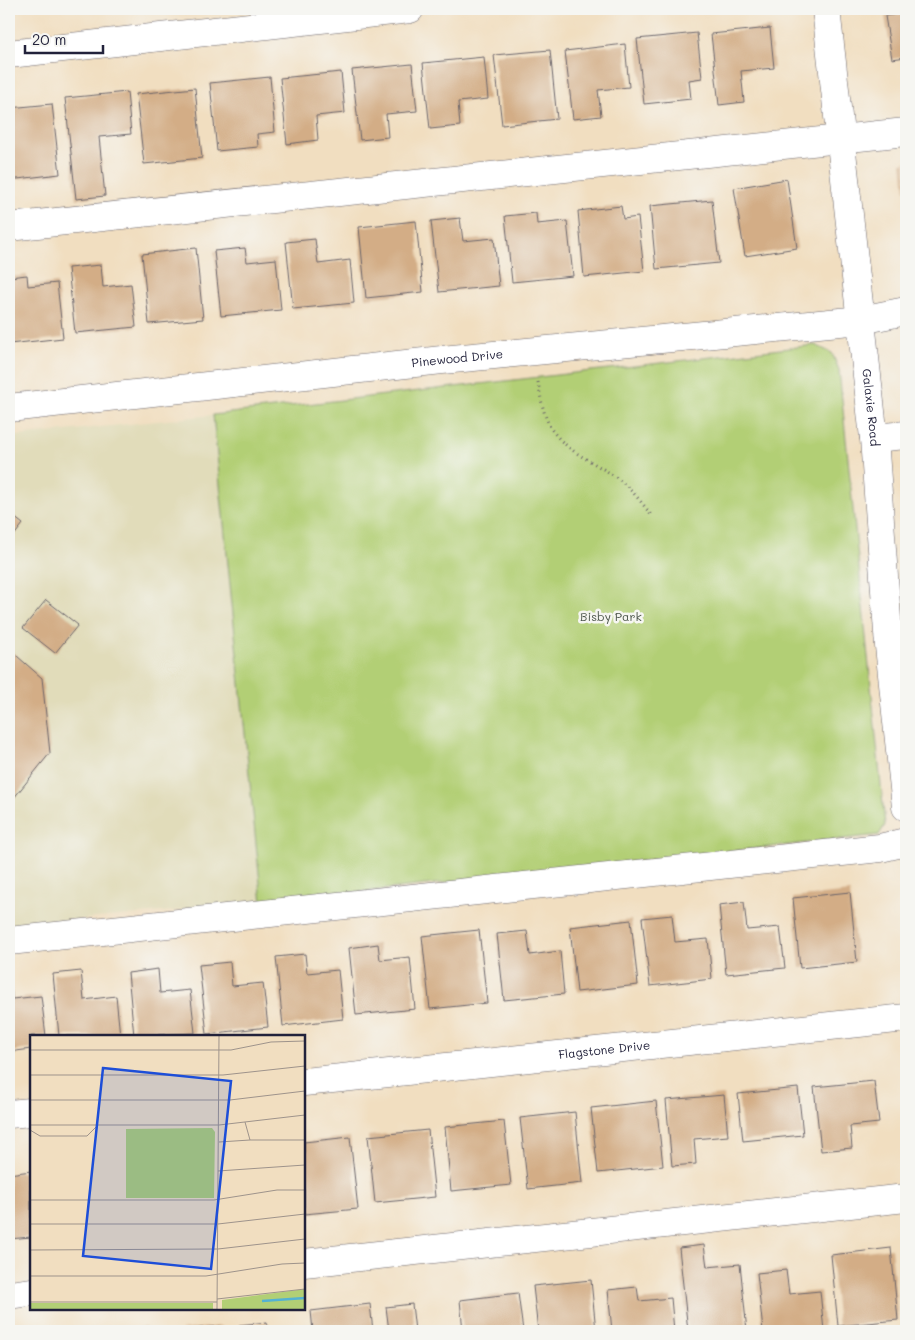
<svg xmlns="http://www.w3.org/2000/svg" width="915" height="1340" font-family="Mali,sans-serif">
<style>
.built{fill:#e1dcba}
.green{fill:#b2cf75;stroke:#6a7858}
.building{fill:#d3ad86}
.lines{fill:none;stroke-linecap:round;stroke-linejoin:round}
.minor-casing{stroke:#6a646a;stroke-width:29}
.path{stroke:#6a646a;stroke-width:3;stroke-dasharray:1 4;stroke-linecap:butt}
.minor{stroke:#fff;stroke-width:28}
.labels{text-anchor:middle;stroke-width:5;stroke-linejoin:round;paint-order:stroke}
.street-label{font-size:12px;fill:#22223b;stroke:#f6f6f2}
.park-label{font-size:12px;fill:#4d564c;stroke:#f6f6f2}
.inset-river{fill:none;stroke:#54b2d3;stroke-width:2.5}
.inset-road{fill:none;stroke:#9e938b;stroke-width:1}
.view{fill:#1d4ed8;fill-opacity:0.15;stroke:#1d4ed8;stroke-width:2.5}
.inset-edge{fill:none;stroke:#22223b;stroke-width:2.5}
</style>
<rect width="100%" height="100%" fill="#f6f6f2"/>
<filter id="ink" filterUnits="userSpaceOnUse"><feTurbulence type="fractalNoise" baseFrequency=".02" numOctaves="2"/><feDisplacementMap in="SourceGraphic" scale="10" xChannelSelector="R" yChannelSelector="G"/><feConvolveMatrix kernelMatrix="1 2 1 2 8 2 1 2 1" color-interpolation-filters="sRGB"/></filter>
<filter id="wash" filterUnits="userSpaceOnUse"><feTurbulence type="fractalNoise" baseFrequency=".0096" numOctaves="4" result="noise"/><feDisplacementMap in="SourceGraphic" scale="20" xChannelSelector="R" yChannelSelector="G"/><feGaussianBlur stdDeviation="1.12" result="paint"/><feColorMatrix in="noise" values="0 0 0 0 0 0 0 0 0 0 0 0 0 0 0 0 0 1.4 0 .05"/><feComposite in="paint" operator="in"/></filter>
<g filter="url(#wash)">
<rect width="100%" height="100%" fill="#f1dec0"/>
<path class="built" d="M 213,415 L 262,903 L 9,926 L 9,437 Z"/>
<path class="green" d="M 815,345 L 832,353 L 839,370 L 885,825 L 879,835 L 262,903 L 213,415 Z"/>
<g id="blocks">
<path class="building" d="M 906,13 L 906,57 L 892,59 L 885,16 Z
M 770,28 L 774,68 L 741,71 L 744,102 L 719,105 L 711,34 Z
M 697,33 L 702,78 L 689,80 L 691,99 L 644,104 L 637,39 Z
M 625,44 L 629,87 L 598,90 L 601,116 L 573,119 L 565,51 Z
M 550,50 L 557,119 L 502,125 L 494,55 Z
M 484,57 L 488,99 L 458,102 L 460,126 L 430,129 L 423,63 Z
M 412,64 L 417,111 L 386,114 L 388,137 L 360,140 L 352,70 Z
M 341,72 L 345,113 L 316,116 L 318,140 L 287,144 L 280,78 Z
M 270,77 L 275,132 L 257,134 L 258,147 L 217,151 L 210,83 Z
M 195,88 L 202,158 L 144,164 L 136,94 Z
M 127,92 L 131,134 L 99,137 L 105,196 L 76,199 L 65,98 Z
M 52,104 L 60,174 L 9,180 L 9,108 Z
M 906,162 L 906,191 L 905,191 L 902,163 Z
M 787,179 L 797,248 L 745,256 L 734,188 Z
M 712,200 L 719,263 L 656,269 L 650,206 Z
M 621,206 L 623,219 L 638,217 L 644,271 L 584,277 L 578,211 Z
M 536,213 L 537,224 L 567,221 L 573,276 L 512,282 L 505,216 Z
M 460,218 L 463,241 L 494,238 L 499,286 L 439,292 L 431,221 Z
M 416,221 L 423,292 L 366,298 L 359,227 Z
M 315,239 L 318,264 L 350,260 L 354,303 L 293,309 L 286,242 Z
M 196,248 L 203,319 L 149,324 L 142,254 Z
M 245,248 L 247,262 L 276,259 L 281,310 L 221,316 L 214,251 Z
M 101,265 L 103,287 L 131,284 L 136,327 L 75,333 L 68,268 Z
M 27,275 L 28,286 L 57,283 L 63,338 L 9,344 L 9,277 Z
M 9,513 L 23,524 L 9,542 Z
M 46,600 L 78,625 L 55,653 L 23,628 Z
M 9,649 L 42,678 L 50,753 L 9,804 Z
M 850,892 L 857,962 L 800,968 L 793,898 Z
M 744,902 L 747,930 L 780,927 L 785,968 L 726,974 L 719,905 Z
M 672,915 L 675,942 L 708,939 L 712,979 L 650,986 L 642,918 Z
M 631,920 L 638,985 L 577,992 L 570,927 Z
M 479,930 L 487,1003 L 430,1009 L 422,936 Z
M 527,931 L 530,955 L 560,951 L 564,994 L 504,1000 L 497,934 Z
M 378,944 L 380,960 L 410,957 L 415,1009 L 356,1015 L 349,948 Z
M 305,954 L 307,973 L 338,970 L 343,1019 L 283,1026 L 276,957 Z
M 230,962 L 232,986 L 263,983 L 268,1027 L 207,1034 L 199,965 Z
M 158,969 L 160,993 L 190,990 L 195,1033 L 134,1036 L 128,973 Z
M 81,971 L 84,1000 L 116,996 L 120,1036 L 59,1036 L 53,974 Z
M 9,981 L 11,981 L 12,999 L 41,996 L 46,1036 L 31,1036 L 31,1049 L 9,1052 Z
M 874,1081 L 879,1123 L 850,1126 L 852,1148 L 821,1151 L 814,1087 Z
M 798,1088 L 803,1135 L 743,1141 L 738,1094 Z
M 724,1095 L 728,1136 L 694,1139 L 696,1164 L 672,1166 L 666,1100 Z
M 656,1101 L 663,1166 L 598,1173 L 591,1108 Z
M 575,1112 L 582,1183 L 528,1189 L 520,1118 Z
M 504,1121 L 511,1185 L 451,1191 L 445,1127 Z
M 428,1130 L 435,1197 L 375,1203 L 368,1136 Z
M 350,1137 L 358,1209 L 304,1214 L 304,1142 Z
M 31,1171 L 31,1237 L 9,1239 L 9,1174 Z
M 704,1245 L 707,1267 L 740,1264 L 747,1331 L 688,1331 L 679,1248 Z
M 891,1248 L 898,1320 L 838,1326 L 831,1255 Z
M 786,1270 L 789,1294 L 820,1291 L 824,1331 L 763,1331 L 757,1273 Z
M 591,1280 L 596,1331 L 538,1331 L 533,1286 Z
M 637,1287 L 639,1301 L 671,1298 L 674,1331 L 612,1331 L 608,1290 Z
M 518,1293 L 523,1331 L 463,1331 L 460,1300 Z
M 370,1304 L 373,1331 L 313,1331 L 311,1311 Z
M 412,1304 L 415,1331 L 389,1331 L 386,1307 Z
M 267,1322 L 268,1331 L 240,1331 L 239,1325 Z
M 221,1326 L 221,1331 L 181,1331 L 181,1330 Z
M 145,1327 L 146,1331 L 114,1331 L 114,1330 Z"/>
</g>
</g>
<g filter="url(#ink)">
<use href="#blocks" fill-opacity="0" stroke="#6a646a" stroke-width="1"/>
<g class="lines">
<g class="minor-casing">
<g id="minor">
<path id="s1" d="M 826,9 L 874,438 L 889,646 L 906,807"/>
<path d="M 9,54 L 410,9"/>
<path d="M 9,227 L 906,132"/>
<path id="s2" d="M 9,408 L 442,360 L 861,320 L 906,311"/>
<path d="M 874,438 L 906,435"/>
<path d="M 9,941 L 880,848 L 906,842"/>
<path id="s3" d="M 304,1082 L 906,1018"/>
<path d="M 9,1114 L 31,1112"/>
<path d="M 304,1263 L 906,1198"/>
<path d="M 9,1295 L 31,1292"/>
</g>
</g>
<path class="path" d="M 538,382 C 541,398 543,416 552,430 C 568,453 595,462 617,478 C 630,488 641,501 651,515"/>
<use href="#minor" class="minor"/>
</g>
</g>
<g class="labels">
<g class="street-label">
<text dy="4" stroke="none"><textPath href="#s2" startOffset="451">Pinewood Drive</textPath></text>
<text dy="4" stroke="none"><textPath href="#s1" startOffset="401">Galaxie Road</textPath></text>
<text dy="4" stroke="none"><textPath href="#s3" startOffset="302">Flagstone Drive</textPath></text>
</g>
<g class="park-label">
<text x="611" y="621">Bisby Park</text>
</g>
</g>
<g transform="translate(30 1035)">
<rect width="275" height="275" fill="#f1dec0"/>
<path d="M 182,93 L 185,97 L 184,163 L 96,163 L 96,94 ZM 275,254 L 275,274 L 192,274 L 192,265 ZM 0,268 L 183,268 L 183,274 L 0,274 Z" fill="#b2cf75"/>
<path class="inset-river" d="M 232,266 L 275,263"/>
<path class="inset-road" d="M 0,15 L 201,15 L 241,7 L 275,6M 0,40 L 193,40 L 275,31M 0,65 L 200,65 L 275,56M 215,87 L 220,105 L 275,105M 0,90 L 189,90 L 275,80M 0,95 L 10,101 L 57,101 L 68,90M 189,107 L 220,105M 188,136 L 275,130M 0,165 L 184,165 L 247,155 L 275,155M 0,189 L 188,189 L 275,179M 0,215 L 188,214 L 275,204M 0,241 L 176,241 L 252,229 L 275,228M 187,264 L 275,254M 0,267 L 187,267M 187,274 L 189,1"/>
<path class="view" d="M 73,33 L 201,46 L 181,234 L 53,221 Z"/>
<rect width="275" height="275" class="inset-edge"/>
</g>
<rect width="915" height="1340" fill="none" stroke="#f6f6f2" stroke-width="30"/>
<path d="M25 45v8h78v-8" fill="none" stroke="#22223b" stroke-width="2.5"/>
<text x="32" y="45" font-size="15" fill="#22223b" stroke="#f6f6f2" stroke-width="4" paint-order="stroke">20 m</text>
</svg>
